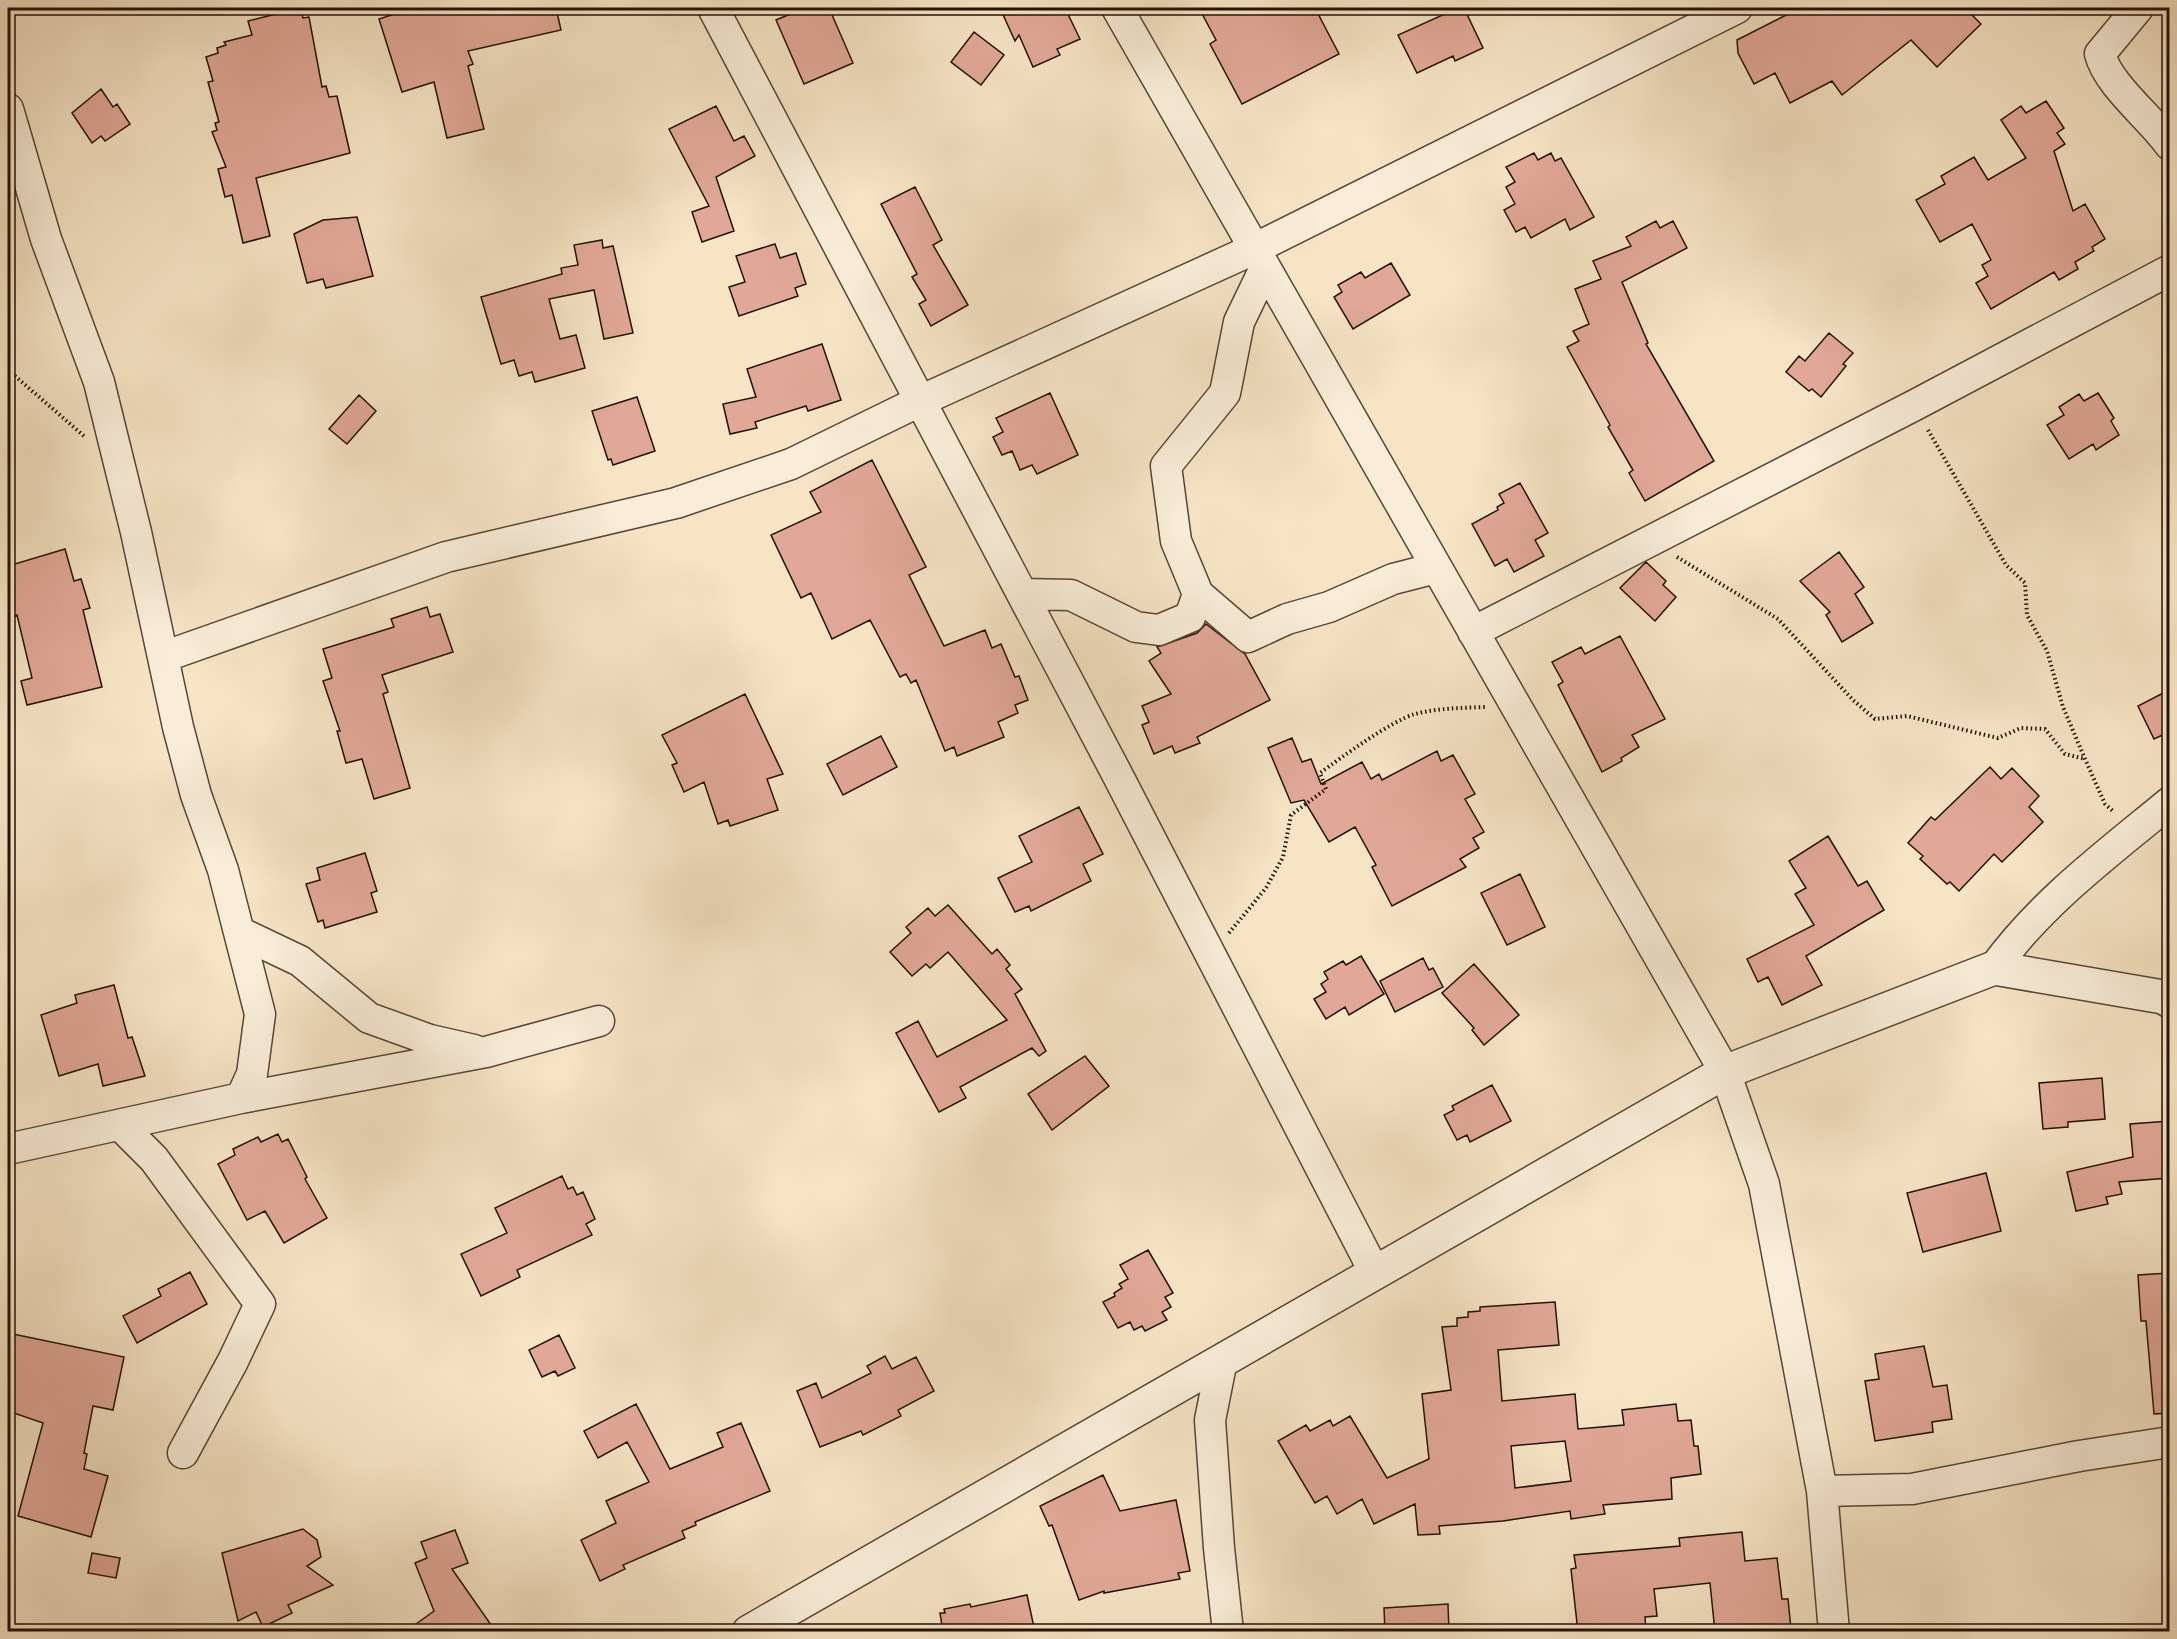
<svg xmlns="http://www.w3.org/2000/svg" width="2177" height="1639" font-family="Alegreya,serif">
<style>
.building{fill:#e1a897;stroke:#231106;stroke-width:1.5;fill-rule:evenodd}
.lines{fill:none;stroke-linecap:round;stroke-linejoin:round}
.minor-casing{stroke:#584636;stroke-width:33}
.tertiary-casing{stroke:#584636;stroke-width:36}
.path{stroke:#231106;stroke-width:4;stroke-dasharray:1.5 3;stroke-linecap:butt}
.minor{stroke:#f9edd9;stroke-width:30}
.tertiary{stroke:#f9edd9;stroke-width:33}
</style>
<rect width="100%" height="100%" fill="#f6e4c5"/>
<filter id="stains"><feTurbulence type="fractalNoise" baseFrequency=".00333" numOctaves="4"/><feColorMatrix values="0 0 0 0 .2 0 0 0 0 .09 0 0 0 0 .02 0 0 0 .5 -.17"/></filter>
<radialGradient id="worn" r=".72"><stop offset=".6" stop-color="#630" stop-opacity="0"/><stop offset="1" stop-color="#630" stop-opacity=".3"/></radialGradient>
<path class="building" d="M 300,8 L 303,18 L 309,17 L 322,87 L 326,86 L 329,97 L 337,96 L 350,153 L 256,178 L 270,236 L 243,243 L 232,195 L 225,197 L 218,169 L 226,167 L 212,132 L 217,130 L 215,123 L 219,122 L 208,82 L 213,81 L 206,57 L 218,53 L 217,48 L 226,45 L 224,42 L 252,35 L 248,21 Z
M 413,8 L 556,8 L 561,30 L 468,51 L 473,64 L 468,66 L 484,129 L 447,138 L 434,82 L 402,92 L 379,19 Z
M 805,8 L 829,8 L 853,63 L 804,84 L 776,20 Z
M 1000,8 L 1065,8 L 1080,39 L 1057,49 L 1060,55 L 1033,67 L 1019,35 L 1015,41 Z
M 1199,8 L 1315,8 L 1339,54 L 1242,104 L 1210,44 L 1216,40 Z
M 1458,8 L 1464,8 L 1483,48 L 1455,61 L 1453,56 L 1417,73 L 1398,35 Z
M 1800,8 L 1965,8 L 1981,24 L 1937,67 L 1911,40 L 1842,95 L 1832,81 L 1790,103 L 1775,73 L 1754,84 L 1738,53 L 1737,40 Z
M 974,32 L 1004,55 L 981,85 L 951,62 Z
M 101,89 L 113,107 L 117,104 L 130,124 L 105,141 L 101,136 L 92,143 L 72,113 Z
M 2046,101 L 2064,128 L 2057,133 L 2065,144 L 2054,151 L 2073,211 L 2085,204 L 2105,239 L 2092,247 L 2094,251 L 2075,262 L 2078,269 L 2059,280 L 2054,272 L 1991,309 L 1976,283 L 1988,276 L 1982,265 L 1991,260 L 1972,224 L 1940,242 L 1916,200 L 1945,184 L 1941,176 L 1974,157 L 1988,180 L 2026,158 L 2001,120 L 2021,106 L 2026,113 Z
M 716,106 L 734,141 L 744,136 L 755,156 L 716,177 L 734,231 L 702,242 L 692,212 L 709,206 L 669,129 Z
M 1534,153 L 1538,160 L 1551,153 L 1555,161 L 1561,158 L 1594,217 L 1570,230 L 1565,219 L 1531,238 L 1525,227 L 1516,232 L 1504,210 L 1515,204 L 1506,187 L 1515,182 L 1506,167 Z
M 915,187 L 942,240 L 933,245 L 968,305 L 931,326 L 919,304 L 926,300 L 912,277 L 917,274 L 881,204 Z
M 357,217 L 373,276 L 326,288 L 323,279 L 307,283 L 294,234 L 323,220 Z
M 1656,221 L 1660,228 L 1673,221 L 1687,248 L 1622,282 L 1648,343 L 1646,344 L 1714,461 L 1645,501 L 1629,473 L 1633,470 L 1608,427 L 1610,425 L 1567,347 L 1579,341 L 1573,331 L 1589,324 L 1575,289 L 1601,279 L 1593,261 L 1631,246 L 1626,237 Z
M 602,240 L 603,248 L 613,246 L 633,333 L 604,339 L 594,290 L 549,299 L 560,339 L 576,335 L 585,368 L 535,382 L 532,372 L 519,376 L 514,360 L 501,364 L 481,297 L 562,274 L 561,268 L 578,265 L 574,245 Z
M 775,244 L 780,258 L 796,253 L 806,284 L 795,288 L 798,296 L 739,316 L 729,287 L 745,282 L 736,256 Z
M 1391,263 L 1410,295 L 1353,329 L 1334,297 L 1342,292 L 1338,285 L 1361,272 L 1365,278 Z
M 1829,333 L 1853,353 L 1843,364 L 1846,366 L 1821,397 L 1812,389 L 1809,391 L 1786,372 L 1799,356 L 1805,361 Z
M 822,344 L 841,400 L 808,411 L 806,406 L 755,422 L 757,428 L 730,434 L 723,404 L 756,397 L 747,369 Z
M 1050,393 L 1078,455 L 1037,474 L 1032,465 L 1020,470 L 1012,451 L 1002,455 L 993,437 L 1003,432 L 996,418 Z
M 2098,393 L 2114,418 L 2111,421 L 2119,435 L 2096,450 L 2093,444 L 2069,459 L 2047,425 L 2064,415 L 2059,407 L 2079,394 L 2084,401 Z
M 359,395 L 376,411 L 347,444 L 329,429 Z
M 637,397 L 655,451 L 613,465 L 611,459 L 608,460 L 592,411 Z
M 872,460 L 926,567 L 909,575 L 944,646 L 985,630 L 992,648 L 1001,644 L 1015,677 L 1019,676 L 1028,700 L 1015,705 L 1018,713 L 998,722 L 1004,737 L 957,756 L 954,747 L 945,751 L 916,680 L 911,683 L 906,674 L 900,677 L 870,620 L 832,639 L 811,593 L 801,598 L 771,535 L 821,512 L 810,492 Z
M 1520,483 L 1548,533 L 1535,540 L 1544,556 L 1514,572 L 1507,559 L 1495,566 L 1472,524 L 1498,510 L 1497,507 L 1504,503 L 1499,494 Z
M 65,549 L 74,581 L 81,579 L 90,608 L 83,610 L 102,687 L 27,705 L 21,681 L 32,678 L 17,615 L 8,618 L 8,566 Z
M 1839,552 L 1864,587 L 1855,594 L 1873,623 L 1842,642 L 1826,615 L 1830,612 L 1800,581 Z
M 1646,562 L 1666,581 L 1663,585 L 1676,597 L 1655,621 L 1620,588 Z
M 427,607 L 430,617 L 440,614 L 453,652 L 382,675 L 388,692 L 383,694 L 410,788 L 374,799 L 362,759 L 346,763 L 337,731 L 340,731 L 323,681 L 332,678 L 323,649 L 394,627 L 391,619 Z
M 1206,624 L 1245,654 L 1270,700 L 1197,737 L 1200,743 L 1175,753 L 1172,746 L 1154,754 L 1142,725 L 1149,722 L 1142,706 L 1171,694 L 1149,661 L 1161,653 L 1157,647 L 1197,633 Z
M 1620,636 L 1665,719 L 1632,735 L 1639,747 L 1621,758 L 1622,761 L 1602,772 L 1558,685 L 1563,682 L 1552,662 L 1581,647 L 1585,654 Z
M 2169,690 L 2169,732 L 2154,739 L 2138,706 Z
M 745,694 L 783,774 L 767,779 L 778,810 L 730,826 L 728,820 L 718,824 L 704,782 L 684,792 L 672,765 L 677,763 L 662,735 Z
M 881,736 L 897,767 L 843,795 L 827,764 Z
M 1292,738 L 1302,762 L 1311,759 L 1321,784 L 1362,762 L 1371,779 L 1379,774 L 1382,780 L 1437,751 L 1441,761 L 1453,755 L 1475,794 L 1465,799 L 1484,832 L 1473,838 L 1479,848 L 1460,859 L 1466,867 L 1392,906 L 1372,867 L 1376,865 L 1355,827 L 1329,842 L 1304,800 L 1291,803 L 1268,748 Z
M 1990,767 L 2001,779 L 2012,768 L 2039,796 L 2029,807 L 2043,822 L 2002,862 L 1994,854 L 1959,891 L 1950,882 L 1947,884 L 1920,859 L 1923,856 L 1908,843 L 1931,817 L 1935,820 Z
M 1079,807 L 1103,854 L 1083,864 L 1091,881 L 1031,911 L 1029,906 L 1015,912 L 998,878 L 1032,862 L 1019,836 Z
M 1828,836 L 1858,886 L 1867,881 L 1884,910 L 1806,956 L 1822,985 L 1782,1005 L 1768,977 L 1758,982 L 1747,959 L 1814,925 L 1795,894 L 1806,888 L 1789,861 Z
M 365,853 L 377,891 L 371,893 L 377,912 L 325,928 L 323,920 L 318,922 L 306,884 L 320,880 L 317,868 Z
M 1520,874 L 1545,927 L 1507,945 L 1481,893 Z
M 948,905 L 992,954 L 997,949 L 1010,965 L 1006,969 L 1022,989 L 1015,994 L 1046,1051 L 1039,1056 L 1032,1048 L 960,1087 L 966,1098 L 939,1112 L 896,1033 L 918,1021 L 937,1057 L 1007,1020 L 948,952 L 930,968 L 926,964 L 912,976 L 890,952 L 911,933 L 906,927 L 928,908 L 935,916 Z
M 1361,956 L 1384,994 L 1349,1015 L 1345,1007 L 1326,1019 L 1314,999 L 1326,992 L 1321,984 L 1328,979 L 1324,972 L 1343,961 L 1346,965 Z
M 1423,958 L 1429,970 L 1433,968 L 1443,987 L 1395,1012 L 1380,981 Z
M 1474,964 L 1519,1015 L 1484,1045 L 1472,1030 L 1474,1028 L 1442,993 Z
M 114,985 L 128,1038 L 132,1037 L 145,1076 L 103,1086 L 98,1064 L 59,1076 L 41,1015 L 77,1003 L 75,995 Z
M 1085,1056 L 1109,1086 L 1052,1130 L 1028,1094 Z
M 2102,1078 L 2105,1119 L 2068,1122 L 2068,1127 L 2043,1129 L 2039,1083 Z
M 1492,1085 L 1511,1121 L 1470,1142 L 1467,1135 L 1457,1140 L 1444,1115 L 1454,1110 L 1452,1106 Z
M 2169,1121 L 2169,1178 L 2119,1182 L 2122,1194 L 2106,1197 L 2108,1204 L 2076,1211 L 2067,1172 L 2133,1157 L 2130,1124 Z
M 278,1134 L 282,1142 L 288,1139 L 307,1177 L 305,1179 L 327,1218 L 284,1243 L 265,1211 L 247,1220 L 218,1164 L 235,1155 L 233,1149 L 258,1137 L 261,1142 Z
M 1986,1173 L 2001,1231 L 1923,1252 L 1907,1193 Z
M 562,1176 L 568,1189 L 573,1187 L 577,1195 L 583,1192 L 595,1219 L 586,1224 L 592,1235 L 517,1270 L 520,1277 L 481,1296 L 461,1254 L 507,1233 L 495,1208 Z
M 1148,1250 L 1173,1293 L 1165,1297 L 1171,1307 L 1162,1312 L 1167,1320 L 1145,1331 L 1142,1326 L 1134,1330 L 1130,1322 L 1118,1328 L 1103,1302 L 1115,1296 L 1114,1293 L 1122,1288 L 1119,1284 L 1128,1279 L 1120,1265 Z
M 190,1272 L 207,1304 L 137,1343 L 123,1316 L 161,1296 L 158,1289 Z
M 2169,1273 L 2169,1413 L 2154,1414 L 2146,1321 L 2141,1321 L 2138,1275 Z
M 1555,1302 L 1559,1345 L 1498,1350 L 1502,1401 L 1575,1394 L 1578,1429 L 1624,1425 L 1622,1410 L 1676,1404 L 1678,1421 L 1691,1420 L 1694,1446 L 1698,1446 L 1701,1474 L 1671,1478 L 1672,1499 L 1603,1505 L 1605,1514 L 1571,1519 L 1570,1511 L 1503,1521 L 1439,1526 L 1440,1534 L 1418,1535 L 1415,1504 L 1374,1524 L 1362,1499 L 1337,1514 L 1327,1496 L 1315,1503 L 1278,1441 L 1306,1425 L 1310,1431 L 1330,1420 L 1333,1426 L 1350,1416 L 1387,1478 L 1429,1459 L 1422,1394 L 1451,1390 L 1442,1327 L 1457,1326 L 1457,1318 L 1468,1317 L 1468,1312 L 1480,1311 L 1480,1307 ZM 1565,1441 L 1571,1481 L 1515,1488 L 1511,1446 Z
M 8,1333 L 124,1357 L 113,1410 L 93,1406 L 84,1453 L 87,1454 L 84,1469 L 108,1476 L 91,1537 L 18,1516 L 43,1423 L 8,1411 Z
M 559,1335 L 575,1368 L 558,1376 L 555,1371 L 542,1377 L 529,1350 Z
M 1924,1346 L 1933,1387 L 1947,1385 L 1952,1419 L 1932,1422 L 1933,1432 L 1875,1441 L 1865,1381 L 1879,1379 L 1875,1354 Z
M 885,1356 L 892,1369 L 916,1357 L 934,1391 L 898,1410 L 901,1416 L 863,1435 L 861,1431 L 820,1447 L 797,1391 L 816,1383 L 822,1398 L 871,1373 L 867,1366 Z
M 636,1404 L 670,1469 L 723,1447 L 717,1433 L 741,1423 L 770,1491 L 695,1522 L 696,1525 L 682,1531 L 685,1538 L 623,1565 L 625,1569 L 600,1581 L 581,1540 L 616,1523 L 606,1501 L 649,1482 L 627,1442 L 598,1458 L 584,1431 Z
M 1103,1475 L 1120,1511 L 1176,1500 L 1190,1571 L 1178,1573 L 1180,1579 L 1104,1593 L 1104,1591 L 1079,1600 L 1052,1525 L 1049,1526 L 1040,1506 Z
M 303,1529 L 317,1540 L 321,1557 L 307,1566 L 333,1585 L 288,1605 L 292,1613 L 263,1627 L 256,1612 L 238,1621 L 222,1553 Z
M 455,1530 L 468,1563 L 452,1569 L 496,1632 L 405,1632 L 434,1611 L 415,1563 L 427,1558 L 421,1542 Z
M 1742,1532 L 1745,1561 L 1777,1558 L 1782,1599 L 1788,1599 L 1791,1629 L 1781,1632 L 1715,1632 L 1710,1583 L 1654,1589 L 1657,1616 L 1645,1617 L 1646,1632 L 1578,1632 L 1571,1569 L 1576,1568 L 1574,1555 L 1680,1546 L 1679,1538 Z
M 92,1553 L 120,1558 L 116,1578 L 88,1573 Z
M 1027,1595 L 1035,1632 L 943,1632 L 940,1613 L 945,1613 L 944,1609 L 970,1604 L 971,1607 Z
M 1448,1604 L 1449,1632 L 1385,1632 L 1384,1608 Z"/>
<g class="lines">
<g class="minor-casing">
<path id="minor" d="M 713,8 L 1117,774 L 1375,1273
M 1117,8 L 1725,1072 L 1764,1184 L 1822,1491 L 1834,1632
M 2138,8 L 2100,54 C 2108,85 2150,117 2170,145
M 8,109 L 46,239 L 99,382 L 136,532 L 178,727 L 196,795 L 223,870 L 260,1014 L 252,1074 L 241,1098
M 1022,594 L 1071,595 L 1136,627 L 1159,630 L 1190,617 L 1198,594 L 1176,541 L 1166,466 L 1225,393 L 1239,322 L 1265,268
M 1198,594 L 1248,637 L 1287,619 L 1329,607 L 1393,579 L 1436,568
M 1473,632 L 1915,405 L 2170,270
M 163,657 L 446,557 L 676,503 L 791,464 L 920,401 L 1254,249 L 1737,8
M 239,932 L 300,961 L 369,1018 L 430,1040 L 474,1050
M 1994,968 C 2042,902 2107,854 2170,802
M 121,1126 L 154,1159 L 260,1304 L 233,1361 L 183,1453
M 8,1149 L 241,1098 L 486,1052 L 599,1021
M 1222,1360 L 1210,1420 L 1219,1548 L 1228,1632
M 1822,1491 L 1912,1489 L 2079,1456 L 2170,1442"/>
</g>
<g class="tertiary-casing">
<path id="tertiary" d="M 749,1632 L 1725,1072 L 1994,968 L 2163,997 L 2170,1001"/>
</g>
<path class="path" d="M 8,370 L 84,436
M 1928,430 L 2006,565 L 2025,583 L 2027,615 L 2047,651 L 2063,707 L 2085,759 L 2105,804 L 2114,812
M 1677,557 L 1778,619 L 1853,700 L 1875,719 L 1907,716 L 1998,738 L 2021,728 L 2045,729 L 2065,754 L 2085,759
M 1229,933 L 1266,888 L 1283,857 L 1291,815 L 1326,789 L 1320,773 C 1342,757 1391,721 1415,714 C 1438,708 1461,708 1485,707"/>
<use href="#minor" class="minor"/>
<use href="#tertiary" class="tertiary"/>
</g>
<rect width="2177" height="1639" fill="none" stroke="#f6e4c5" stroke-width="30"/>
<rect x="9" y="9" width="2159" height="1621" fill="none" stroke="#231106" stroke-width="3"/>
<rect x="15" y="15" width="2147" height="1609" fill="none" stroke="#231106" stroke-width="1.5"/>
<rect width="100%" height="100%" filter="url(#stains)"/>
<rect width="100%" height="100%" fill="url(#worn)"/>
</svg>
